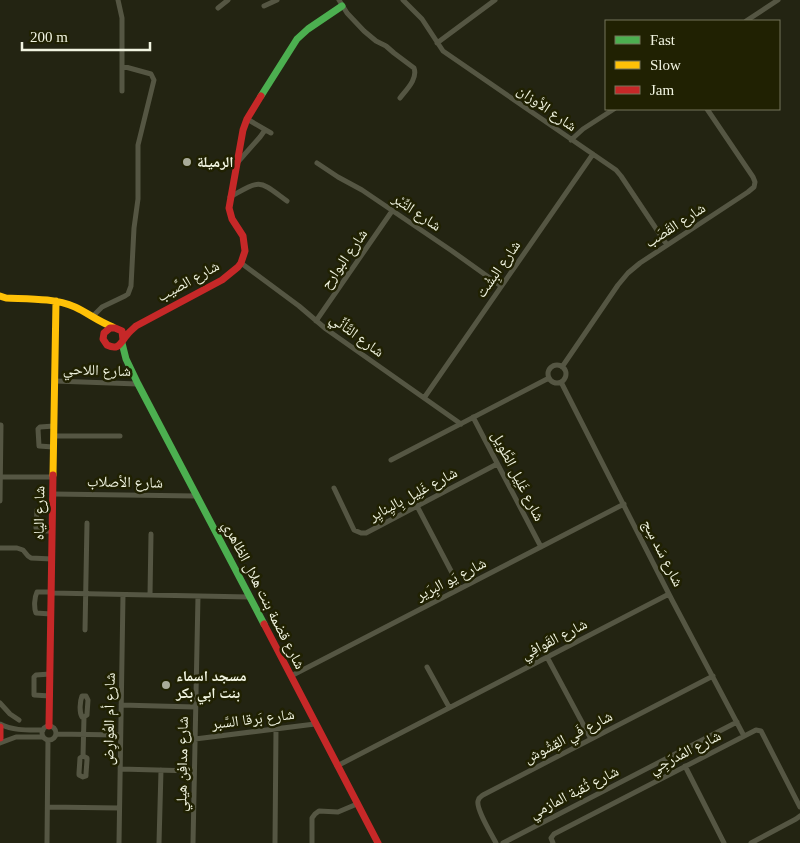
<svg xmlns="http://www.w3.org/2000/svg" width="800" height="843" font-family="'Times New Roman','Noto Naskh Arabic',serif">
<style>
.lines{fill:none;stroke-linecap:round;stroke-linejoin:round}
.street{stroke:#555643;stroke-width:5}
.fast{stroke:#4caf50;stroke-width:7}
.slow{stroke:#ffc107;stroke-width:7}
.jam{stroke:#c62828;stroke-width:7}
.poi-dot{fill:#a9ab99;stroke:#202102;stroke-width:2}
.labels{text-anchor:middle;stroke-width:5;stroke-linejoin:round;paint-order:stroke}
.street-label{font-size:15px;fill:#f1f4e1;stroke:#202102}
.poi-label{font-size:15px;font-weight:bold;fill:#f1f4e1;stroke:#202102;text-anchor:start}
</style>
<rect width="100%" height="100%" fill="#232412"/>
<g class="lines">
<path class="street" d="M 118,0 L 122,18 L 122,91
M 339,0 L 347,13 L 364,31 L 376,41 L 386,46 L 394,53 L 414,68 C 418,79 406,90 400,98
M 403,0 L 422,19 L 443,51 L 616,170 L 621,176 L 667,245
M 264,6 L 277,0
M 218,8 L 228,0
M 746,21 L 778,0
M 437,43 L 495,0
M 247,119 L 271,133
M 571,140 L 583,129 L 614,109
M 237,163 L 260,137 L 265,130
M 317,163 L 338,177 L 362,190 L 452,251 L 501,286
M 230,197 C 262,179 258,180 287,201
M 241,263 L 299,306 L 326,329 L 461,424
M 92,317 L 102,307 L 125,296 L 128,294 L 131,286 L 134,228 L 138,199 L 138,145 L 154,80 L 151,74 L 122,66
M 316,321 L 392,211
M548 374a9 9 0 1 1 18 0a9 9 0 1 1-18 0Z
M 562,367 L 618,285 L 628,273 L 640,263 L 748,192 L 754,187 L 755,182 L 753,177 L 707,109
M 55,381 L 138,384
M 561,382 L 672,600 L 744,736
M 424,398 L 593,154
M 473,417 L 541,547
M 54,436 L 120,436
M 53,447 L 39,446 L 38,429 L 40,427 L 54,426
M 391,460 L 549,378
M 0,477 L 53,477
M 334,488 L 354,530 L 361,533 L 366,533 L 497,464
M 53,494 L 196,496
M 0,501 L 1,425
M 417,506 L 460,588
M 52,531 L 38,531 L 36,528 L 37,510 L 40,509 L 53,509
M 0,548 L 17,548 L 23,550 L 28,556 L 31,558 L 52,559
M 52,593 L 249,597
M 150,595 L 151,534
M 51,614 L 36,613 C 34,608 34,598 37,592 L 52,592
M 85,630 L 87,523
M 547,657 L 591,739
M 427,667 L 449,707
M 291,676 L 624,504
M 50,696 L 34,695 L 34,677 L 36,675 L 50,674
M 82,696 L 86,696 L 88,700 L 87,714 L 87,715 L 84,717 L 82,717 C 79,712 80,701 82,696 Z
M 0,703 L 10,714 L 19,720
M 121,705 L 195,707
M 0,724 C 13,731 28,730 43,730
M42 733a7 7 0 1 1 14 0a7 7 0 1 1-14 0Z
M 56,734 L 120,735
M 195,739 L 315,724
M 0,743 L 16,737 L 43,737
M 83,756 L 87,758 L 87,760 L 86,774 L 86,776 L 83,777 L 79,775 L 79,773 L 80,758 Z
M 83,756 L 84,717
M 337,766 L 669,594
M 685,766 L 724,843
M 120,769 L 194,771
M 48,807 L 119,808
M 47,843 L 48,740
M 119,843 L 123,595
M 159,843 L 161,770
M 193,843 L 198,596
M 275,843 L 276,729
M 312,843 L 312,818 L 315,814 L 319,811 L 338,812 L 357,804
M 496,843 C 492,835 476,809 478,801 C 479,797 480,797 483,795 L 713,676
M 503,843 L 737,722
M 553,843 L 551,838 L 554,834 L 756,730 L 761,731 L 800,807
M 751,843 L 796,819 L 800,816"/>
<path class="fast" d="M 261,96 L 297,39 L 308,29 L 342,6
M 122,343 L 126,359 L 138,384 L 264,624"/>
<path class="slow" d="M 0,296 L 6,298 C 29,299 54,298 75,307 C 88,313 99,322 113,327
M 53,475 L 56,301"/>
<path class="jam" d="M 123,340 L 122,331 L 115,328 L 110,328 L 104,333 L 103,339 L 107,345 C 119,351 120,343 127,335 C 129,332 133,329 136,326 L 222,280 L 238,267 L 241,263 L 245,251 L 243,236 L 232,219 L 229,208 L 243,130 L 247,119 L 261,96
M 264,624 L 378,843
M 49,726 L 53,475
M 0,727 L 0,738"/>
</g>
<g class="poi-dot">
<circle cx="187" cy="162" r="5"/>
<circle cx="166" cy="685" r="5"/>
</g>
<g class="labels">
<g class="street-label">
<text transform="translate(547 108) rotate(35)" y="5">شارع الأوزان</text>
<text transform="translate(417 212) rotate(34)" y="5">شارع التِّبْر</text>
<text transform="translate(675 225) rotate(-33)" y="5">شارع القَصَب</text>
<text transform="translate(344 259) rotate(-55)" y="5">شارع البوارح</text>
<text transform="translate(498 269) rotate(-55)" y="5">شارع البِشْت</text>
<text transform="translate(188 281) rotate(-29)" y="5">شارع الصَّيب</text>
<text transform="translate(357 335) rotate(36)" y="5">شارع التَّأنِّي</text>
<text transform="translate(97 370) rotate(2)" y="5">شارع اللاحي</text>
<text transform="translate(518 476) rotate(63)" y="5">شارع غَلِيل الطَّويل</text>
<text transform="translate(125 482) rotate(1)" y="5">شارع الأصلاب</text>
<text transform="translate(413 494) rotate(-28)" y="5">شارع غَلِيل بِاليِنايِر</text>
<text transform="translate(39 513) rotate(-89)" y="5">شارع الياه</text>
<text transform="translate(663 553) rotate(63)" y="5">شارع سَد سِج</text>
<text transform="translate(451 579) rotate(-27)" y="5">شارع يَو البِرَير</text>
<text transform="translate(264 595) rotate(63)" y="5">شارع قضمة بنت هلال الظاهري</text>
<text transform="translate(554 639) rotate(-27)" y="5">شارع القَوافِي</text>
<text transform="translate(109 719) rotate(-89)" y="5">شارع أم العُوارِض</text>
<text transform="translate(253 719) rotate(-7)" y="5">شارع بَرقا السَّبر</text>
<text transform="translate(568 737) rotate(-27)" y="5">شارع فَي القِشُوش</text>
<text transform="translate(685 752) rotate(-27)" y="5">شارع المُدرَجِي</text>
<text transform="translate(182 764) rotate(-89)" y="5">شارع مدافِن هيلي</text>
<text transform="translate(574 792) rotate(-27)" y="5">شارع ثُقبة المازمي</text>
</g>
<g class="poi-label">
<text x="197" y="167">الرميلة</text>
<text x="176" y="681">مسجد اسماء<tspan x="176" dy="17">بنت ابي بكر</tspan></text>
</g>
</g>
<rect x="605" y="20" width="175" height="90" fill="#202102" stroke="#74755b"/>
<rect x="615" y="36" width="25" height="8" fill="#4caf50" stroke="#74755b"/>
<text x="650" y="45" font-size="15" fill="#f1f4e1">Fast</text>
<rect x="615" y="61" width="25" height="8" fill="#ffc107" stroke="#74755b"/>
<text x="650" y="70" font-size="15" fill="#f1f4e1">Slow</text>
<rect x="615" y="86" width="25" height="8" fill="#c62828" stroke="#74755b"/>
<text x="650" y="95" font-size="15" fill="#f1f4e1">Jam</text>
<path d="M22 42v8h128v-8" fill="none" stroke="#f1f4e1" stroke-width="2.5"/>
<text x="30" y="42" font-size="15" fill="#f1f4e1" stroke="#202102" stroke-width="4" paint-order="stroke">200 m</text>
</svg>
